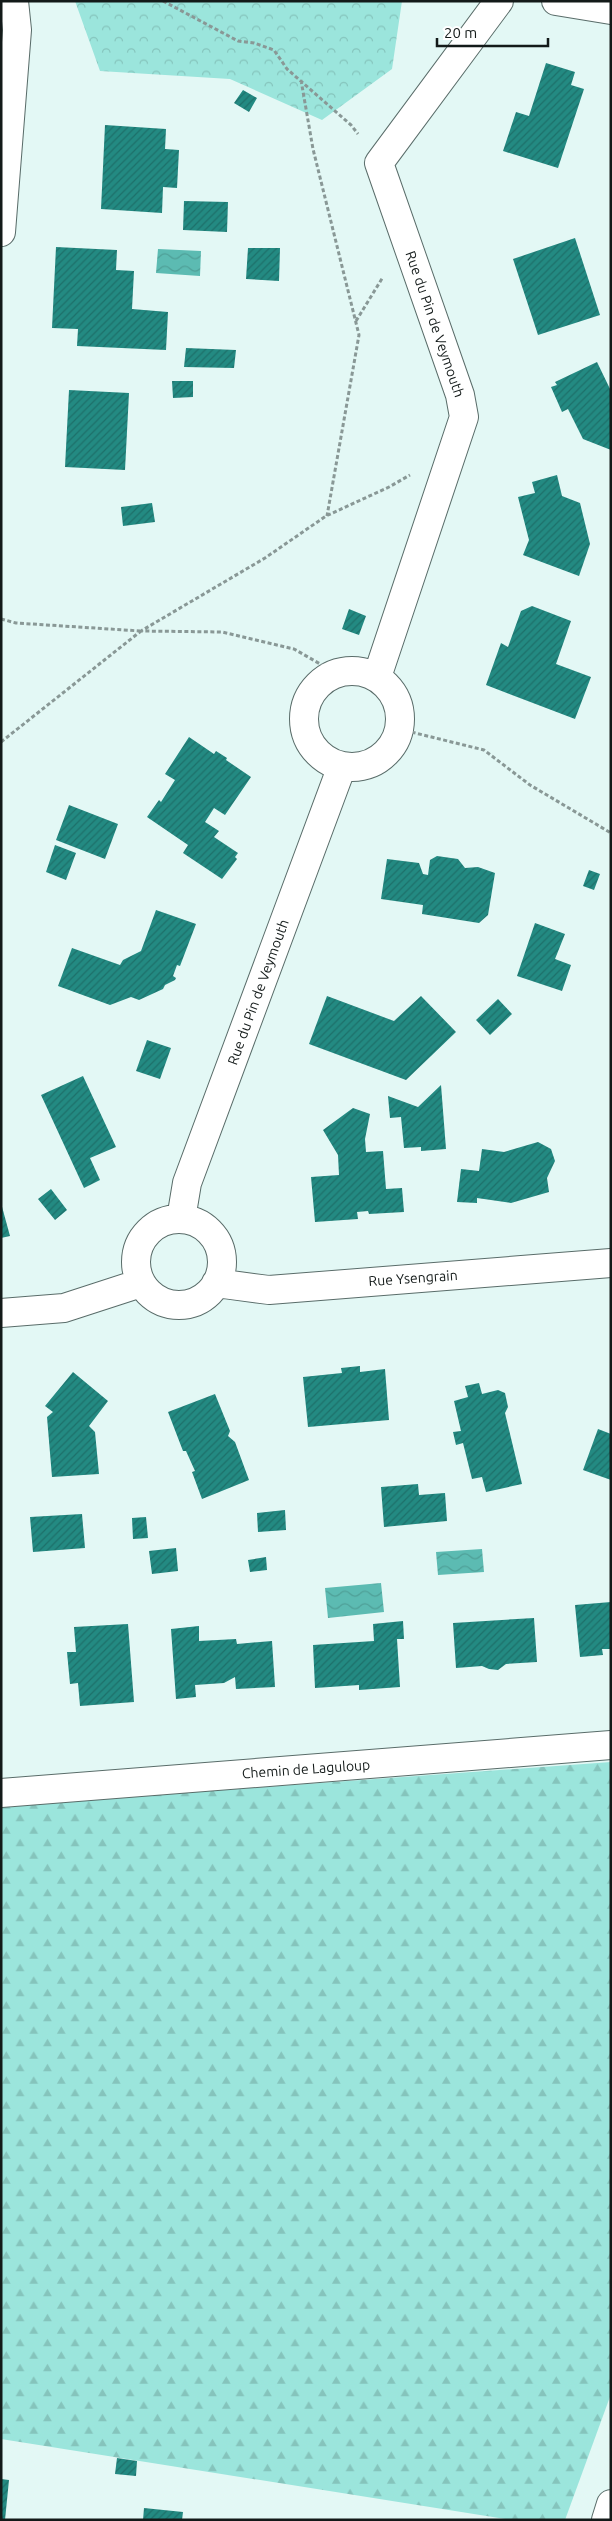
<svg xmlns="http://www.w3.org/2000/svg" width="612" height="2521" font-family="Ubuntu,sans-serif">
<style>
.forest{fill:url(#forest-firs)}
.park{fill:url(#park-crowns)}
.water{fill:url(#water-waves)}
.building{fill:url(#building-hatch)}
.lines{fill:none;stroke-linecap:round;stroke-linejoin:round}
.minor-casing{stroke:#596c69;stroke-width:30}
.path{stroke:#899896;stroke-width:3;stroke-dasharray:4 2.5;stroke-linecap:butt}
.minor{stroke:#fff;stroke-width:28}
.labels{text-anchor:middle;stroke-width:4;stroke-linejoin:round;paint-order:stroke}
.street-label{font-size:14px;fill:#131a19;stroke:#fff}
</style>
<defs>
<pattern id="forest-firs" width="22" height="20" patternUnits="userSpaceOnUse" patternTransform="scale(1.25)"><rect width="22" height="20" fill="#9be5dc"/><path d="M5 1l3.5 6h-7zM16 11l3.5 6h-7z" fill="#85c4bc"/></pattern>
<pattern id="park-crowns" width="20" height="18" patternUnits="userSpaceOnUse" patternTransform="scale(1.25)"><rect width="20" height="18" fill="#9be5dc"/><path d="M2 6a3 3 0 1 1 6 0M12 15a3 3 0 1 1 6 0" fill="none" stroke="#85c4bc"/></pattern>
<pattern id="water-waves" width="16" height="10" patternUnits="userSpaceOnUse" patternTransform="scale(1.25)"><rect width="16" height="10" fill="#5cbbb2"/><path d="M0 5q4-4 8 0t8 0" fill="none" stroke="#4fa098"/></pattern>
<pattern id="building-hatch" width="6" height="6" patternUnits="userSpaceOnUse" patternTransform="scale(1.25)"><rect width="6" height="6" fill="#238a82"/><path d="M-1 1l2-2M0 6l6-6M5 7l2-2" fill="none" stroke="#1d706a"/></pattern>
</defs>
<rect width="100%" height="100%" fill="#e3f8f5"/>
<path class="forest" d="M 611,1762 L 611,2394 L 565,2520 L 512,2520 L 1,2439 L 1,1806 Z"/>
<path class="park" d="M 75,1 L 402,1 L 392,69 L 322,120 L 230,79 L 100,71 Z"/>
<path class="water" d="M 158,249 L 201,251 L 200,276 L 156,273 Z
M 482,1549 L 484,1572 L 438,1575 L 436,1552 Z
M 381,1583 L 384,1612 L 328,1618 L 325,1588 Z"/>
<path class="building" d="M 546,63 L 575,72 L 571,85 L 584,89 L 558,168 L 503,151 L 516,112 L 529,116 Z
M 243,90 L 257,98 L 249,112 L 234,103 Z
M 105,125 L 166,129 L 165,149 L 179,150 L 177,188 L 163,187 L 162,213 L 101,209 Z
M 184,201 L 228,202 L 227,232 L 183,230 Z
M 575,238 L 600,315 L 538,335 L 513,259 Z
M 56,247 L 117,250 L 116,270 L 134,271 L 132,309 L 168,312 L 166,350 L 77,346 L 78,329 L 52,328 Z
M 248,248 L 280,248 L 279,281 L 246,279 Z
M 186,348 L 236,350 L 234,368 L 184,367 Z
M 597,362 L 611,391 L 611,450 L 583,439 L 568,409 L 562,412 L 551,387 L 557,385 L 555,382 Z
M 172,381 L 193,381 L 193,397 L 173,398 Z
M 69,390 L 129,393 L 125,470 L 65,467 Z
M 557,475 L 562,496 L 580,503 L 590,544 L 579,576 L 523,555 L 529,540 L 518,497 L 535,493 L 532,482 Z
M 152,503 L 155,522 L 123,526 L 121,507 Z
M 532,606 L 571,621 L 556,664 L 591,677 L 575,719 L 486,685 L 501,643 L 508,647 L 521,611 Z
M 349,609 L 366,616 L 359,635 L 342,629 Z
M 189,737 L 214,754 L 216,751 L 227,758 L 226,760 L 251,777 L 225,815 L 214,808 L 205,822 L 219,831 L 214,837 L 238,853 L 235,857 L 237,859 L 222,879 L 183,853 L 188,845 L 147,817 L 159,800 L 161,802 L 175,780 L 165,774 Z
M 69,805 L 118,824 L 105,859 L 56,840 Z
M 55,845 L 76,853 L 66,880 L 46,872 Z
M 437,856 L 458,859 L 465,868 L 478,867 L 495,873 L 488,915 L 479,923 L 422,914 L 423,905 L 381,899 L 387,859 L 419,863 L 423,874 L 428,875 L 430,860 Z
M 589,870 L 600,874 L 594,890 L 583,886 Z
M 156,910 L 196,924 L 180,966 L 177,965 L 173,976 L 176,978 L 175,980 L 165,985 L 163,989 L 139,1000 L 131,997 L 110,1005 L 58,986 L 72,948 L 120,965 L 123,960 L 141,951 Z
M 535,923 L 565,934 L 555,959 L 571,965 L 562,991 L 517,976 Z
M 327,996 L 394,1021 L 421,996 L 456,1032 L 406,1080 L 309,1044 Z
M 498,999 L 512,1014 L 490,1035 L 476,1020 Z
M 147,1040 L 171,1048 L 160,1079 L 136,1071 Z
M 83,1076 L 116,1147 L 90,1158 L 100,1180 L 84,1188 L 41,1095 Z
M 441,1085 L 446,1149 L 421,1151 L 421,1147 L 404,1148 L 401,1117 L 390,1118 L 388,1096 L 418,1107 Z
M 353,1108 L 370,1114 L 365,1139 L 366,1152 L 383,1151 L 386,1189 L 402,1188 L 404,1212 L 369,1214 L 368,1211 L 357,1212 L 358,1219 L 315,1222 L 311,1177 L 339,1175 L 338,1155 L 323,1130 Z
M 538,1142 L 551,1149 L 555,1161 L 547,1178 L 549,1192 L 511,1203 L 477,1198 L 477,1203 L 457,1202 L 461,1169 L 479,1171 L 482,1149 L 504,1152 Z
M 51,1189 L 67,1210 L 55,1220 L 38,1199 Z
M 1,1203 L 10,1236 L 1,1238 Z
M 360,1366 L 360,1372 L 385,1369 L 389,1420 L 308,1427 L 303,1377 L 342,1373 L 341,1368 Z
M 73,1372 L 108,1401 L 89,1426 L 95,1432 L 99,1474 L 52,1477 L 47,1417 L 53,1412 L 45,1406 Z
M 479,1383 L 482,1394 L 498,1390 L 505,1393 L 508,1407 L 505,1413 L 522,1484 L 486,1492 L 482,1477 L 472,1479 L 463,1443 L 456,1445 L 453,1432 L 461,1431 L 454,1401 L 468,1397 L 465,1386 Z
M 215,1394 L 230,1431 L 228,1436 L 235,1442 L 249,1480 L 202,1499 L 192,1472 L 195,1471 L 186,1451 L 183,1451 L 168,1412 Z
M 598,1429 L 611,1434 L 611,1480 L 583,1470 Z
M 418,1484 L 419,1495 L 445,1493 L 447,1521 L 384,1527 L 381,1487 Z
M 285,1510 L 286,1530 L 258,1532 L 257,1513 Z
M 82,1514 L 85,1548 L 33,1552 L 30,1517 Z
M 146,1517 L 148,1538 L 133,1539 L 132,1518 Z
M 176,1548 L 178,1571 L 152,1574 L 149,1551 Z
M 266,1557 L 267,1570 L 250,1572 L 248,1560 Z
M 611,1602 L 611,1649 L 602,1649 L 603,1655 L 580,1657 L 575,1605 Z
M 534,1618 L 537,1662 L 506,1664 L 498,1670 L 489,1669 L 482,1666 L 456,1668 L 453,1623 Z
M 403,1621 L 404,1639 L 397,1639 L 400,1687 L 359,1690 L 359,1685 L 315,1688 L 313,1645 L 374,1641 L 373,1624 Z
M 128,1624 L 134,1702 L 80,1706 L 78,1683 L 70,1684 L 67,1652 L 76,1652 L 74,1627 Z
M 199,1626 L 199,1641 L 236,1639 L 237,1644 L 272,1641 L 275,1687 L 236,1689 L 235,1677 L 224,1683 L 195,1685 L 196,1697 L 176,1699 L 171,1629 Z
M 117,2458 L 137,2461 L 136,2476 L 115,2474 Z
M 1,2479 L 9,2480 L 5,2520 L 1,2520 Z
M 144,2508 L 183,2512 L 182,2520 L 143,2520 Z"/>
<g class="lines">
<g class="minor-casing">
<path id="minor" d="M 556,1 L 611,10
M 1,232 L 17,30 L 14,1
M304 719a48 48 0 1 1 96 0a48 48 0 1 1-96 0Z
M 377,677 L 464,417 L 460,395 L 379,163 L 499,1
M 181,1219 L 187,1183 L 342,766
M136 1262a43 43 0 1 1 86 0a43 43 0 1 1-86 0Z
M 216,1283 L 269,1290 L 611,1263
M 1,1313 L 64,1308 L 141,1283
M 1,1793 L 611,1745
M 606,2520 L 611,2504"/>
</g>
<path class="path" d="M 163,1 L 238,41 L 254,43 L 274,50 L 287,69 L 351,125 L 358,134
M 301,80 L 313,149 L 359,335 L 327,516
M 356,321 L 383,277
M 1,619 L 16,623 L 140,631
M 336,673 L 294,649 L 222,632 L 141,631 L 265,558 L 326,516 L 389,487 L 410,475
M 399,729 L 484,750 L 530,785 L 611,833
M 1,742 L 141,631"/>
<use href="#minor" class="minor"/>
</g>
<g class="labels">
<g class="street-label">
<text transform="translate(435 324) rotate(71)" y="5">Rue du Pin de Veymouth</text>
<text transform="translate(258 992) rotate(-70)" y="5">Rue du Pin de Veymouth</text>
<text transform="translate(413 1278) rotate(-4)" y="5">Rue Ysengrain</text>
<text transform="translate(306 1769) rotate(-4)" y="5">Chemin de Laguloup</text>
</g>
</g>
<rect width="612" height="2521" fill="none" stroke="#131a19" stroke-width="5"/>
<path d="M437 38v8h111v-8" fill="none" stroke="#131a19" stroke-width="2.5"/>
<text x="444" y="38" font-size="15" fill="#131a19" stroke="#ffffff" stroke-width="4" paint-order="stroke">20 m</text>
</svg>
